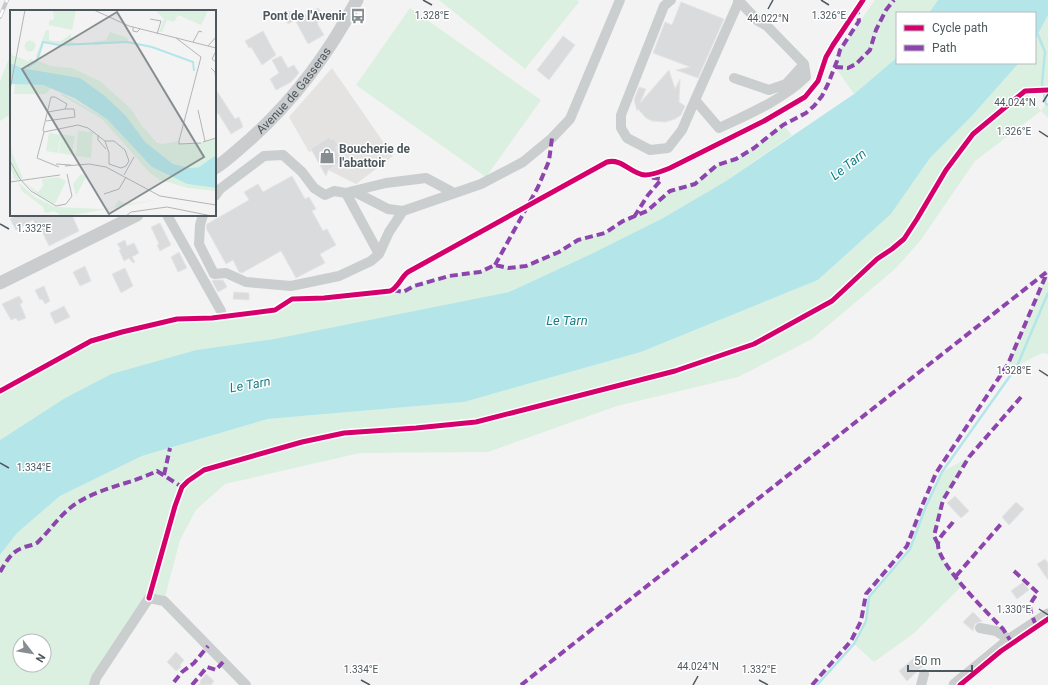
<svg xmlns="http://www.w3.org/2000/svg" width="1048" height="685" font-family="Roboto,sans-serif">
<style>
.commercial{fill:#e4e3e1}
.green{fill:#dbf0e0;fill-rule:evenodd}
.water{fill:#b4e6e9}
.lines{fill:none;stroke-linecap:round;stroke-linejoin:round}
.stream{stroke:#b4e6e9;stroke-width:2.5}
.building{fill:#dadbdc;stroke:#e5e5e6}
.minor{stroke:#cbcecf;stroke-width:10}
.major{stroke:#caccce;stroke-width:13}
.rail-casing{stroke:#c7c8ca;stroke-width:4}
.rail{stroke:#fff;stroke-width:2.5;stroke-dasharray:8;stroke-linecap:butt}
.quiet{stroke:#8e44ad;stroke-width:4;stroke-dasharray:8 4;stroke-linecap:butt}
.cycleway-casing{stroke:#fff;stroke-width:8}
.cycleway{stroke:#d6006c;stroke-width:5}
.ticks{fill:none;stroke:#4c585e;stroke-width:1.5}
.labels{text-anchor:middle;stroke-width:3;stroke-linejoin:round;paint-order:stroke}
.poi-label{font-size:12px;font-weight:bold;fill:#4c585e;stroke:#fff;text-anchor:end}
.street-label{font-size:12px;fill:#4c585e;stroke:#fff}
.water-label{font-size:13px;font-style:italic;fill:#197f86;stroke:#fff}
.inset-river{fill:none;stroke:#b4e6e9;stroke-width:2}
.inset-road{fill:none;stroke:#b1b5b7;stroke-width:1}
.view{fill:#878e92;fill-opacity:0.15;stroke:#878e92;stroke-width:2}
.inset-edge{fill:none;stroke:#4c585e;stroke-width:2}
.ticks-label{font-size:10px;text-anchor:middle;fill:#4c585e;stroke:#fff;stroke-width:3;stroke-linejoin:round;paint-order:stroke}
</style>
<rect width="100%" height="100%" fill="#f4f3f3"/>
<path class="commercial" d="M 332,68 L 393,156 L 356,184 L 328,170 L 325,175 L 312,151 L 309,152 L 289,117 Z"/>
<path class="green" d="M 439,0 L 577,0 L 579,2 L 525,69 Z
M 875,0 L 938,0 L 929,13 L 897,13 L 897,56 L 894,60 L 854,94 L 835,67 L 840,50 Z
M 410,8 L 541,100 L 486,177 L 356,85 Z
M 1048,15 L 1048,90 L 1025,91 L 1041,111 L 1046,104 L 1048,104 L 1048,118 L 1041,111 L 975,161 L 920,241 L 895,269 L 812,339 L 738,377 L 617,406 L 488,452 L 360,453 L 225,484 L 196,510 L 180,540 L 164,601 L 149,598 L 94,685 L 0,685 L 0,555 L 17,533 L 60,496 L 142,456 L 268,419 L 464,402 L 641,352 L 818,280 L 891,214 L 930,158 L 970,118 L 1019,63 L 1035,63 L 1035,40 ZM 20,641 L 44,641 L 44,665 L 20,665 Z
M 11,53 L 11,114 L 0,121 L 0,81 Z
M 783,125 L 792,135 L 726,181 L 663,218 L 591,254 L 509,292 L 274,339 L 196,350 L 111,374 L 65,398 L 0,440 L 0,396 L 20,380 L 66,354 L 91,341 L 102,337 L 177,319 L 212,318 L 279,309 L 287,298 L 289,300 L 297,298 L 324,298 L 379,293 L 393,290 L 403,292 L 414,286 L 449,276 L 480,272 L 495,265 L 508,268 L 526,266 L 559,252 L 578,240 L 605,233 L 623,221 L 647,211 L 670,191 L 695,184 L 717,165 L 736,159 L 769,137 Z
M 1048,271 L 1048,354 L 1042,353 L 1017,366 L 1008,364 Z
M 969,457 L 943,500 L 934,536 L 938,544 L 939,551 L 947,566 L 963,585 L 913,634 L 874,662 L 854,644 L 866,621 L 869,597 L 910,549 L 926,506 L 942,472 Z"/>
<path class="water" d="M 938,0 L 1048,0 L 1048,15 L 1035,40 L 1035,13 L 929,13 Z
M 897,56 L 897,63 L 1019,63 L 970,118 L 930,158 L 891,214 L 818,280 L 641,352 L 464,402 L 268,419 L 142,456 L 60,496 L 17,533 L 0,555 L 0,440 L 65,398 L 111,374 L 196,350 L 274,339 L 509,292 L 591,254 L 663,218 L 726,181 L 854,94 L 894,60 Z"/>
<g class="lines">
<path class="stream" d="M 1038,35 L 1045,52 L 1042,84 L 1046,104 L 1048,105
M 817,685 L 854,644 L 866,621 L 869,597 L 910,549 L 926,506 L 942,472 L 1017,366 L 1048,293"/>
</g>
<path class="building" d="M 681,2 L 724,19 L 698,78 L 676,70 L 690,67 L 653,53 L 665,22 L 672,25 Z
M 318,8 L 325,18 L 317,23 L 324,35 L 308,44 L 295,20 L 288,24 L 283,15 L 290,11 L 295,20 Z
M 263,31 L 276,55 L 262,65 L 251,47 L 249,48 L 245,41 Z
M 563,36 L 575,45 L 549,80 L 537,70 Z
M 281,56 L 288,68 L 294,65 L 299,73 L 291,82 L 276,90 L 270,79 L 279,73 L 272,60 Z
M 669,70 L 675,89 L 680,79 L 679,102 L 685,106 L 681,115 L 675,119 L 665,122 L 652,121 L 646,118 L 638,109 L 637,111 L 634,100 L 639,87 L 646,89 L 640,103 Z
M 215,88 L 235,119 L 239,117 L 243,127 L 231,134 L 218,113 L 215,115 Z
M 329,137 L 331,140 L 334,138 L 338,146 L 335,147 L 343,161 L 328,170 L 326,176 L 311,149 Z
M 292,176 L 305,199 L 309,197 L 316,209 L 312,211 L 323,231 L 327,229 L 336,245 L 320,254 L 325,263 L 296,278 L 281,251 L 242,273 L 239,272 L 233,260 L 226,264 L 206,228 L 207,224 L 249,200 L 244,192 L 258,184 L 263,192 Z
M 17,215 L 72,215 L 79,231 L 49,246 L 39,225 L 36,226 L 33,220 L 16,230 L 10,219 Z
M 160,223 L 171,245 L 160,251 L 157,245 L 159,244 L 151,227 Z
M 125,240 L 127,246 L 134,243 L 139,253 L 132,257 L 135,262 L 133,263 L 129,258 L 124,261 L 119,250 L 121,249 L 117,244 Z
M 179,252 L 187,268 L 178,272 L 171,257 Z
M 85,266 L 91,281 L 80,286 L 73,272 Z
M 125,268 L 133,286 L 121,293 L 112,274 Z
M 213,280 L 223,280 L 227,287 L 218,292 L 212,281 Z
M 44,286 L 50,301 L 45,304 L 42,299 L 40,300 L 35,290 Z
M 234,292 L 249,293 L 249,300 L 233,299 Z
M 19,296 L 23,302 L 20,304 L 26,318 L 18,321 L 16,318 L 11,320 L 2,304 Z
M 64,306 L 70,317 L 55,324 L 50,313 Z
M 955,496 L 969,511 L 961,518 L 947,503 Z
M 1016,502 L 1024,509 L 1009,525 L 1002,517 Z
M 1045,559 L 1048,563 L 1048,580 L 1037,564 Z
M 1023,582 L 1029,590 L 1017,599 L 1011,591 Z
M 973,612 L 982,621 L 975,624 L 973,631 L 963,622 Z
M 176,652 L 184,660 L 180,665 L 181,667 L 176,671 L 167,662 Z
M 916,656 L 924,665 L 907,681 L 899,671 Z
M 206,674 L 214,681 L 211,685 L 198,685 L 201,682 L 200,681 Z"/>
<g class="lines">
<path class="minor" d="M 671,0 L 664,6 L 621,115 L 621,128 L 627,138 L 650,150 L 668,148 L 682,130 L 695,100
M 738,0 L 739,1 L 758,21 L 767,26 L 804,64 L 806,77 C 782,100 749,114 719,128 L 695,100 L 739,1
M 734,78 L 769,90 L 786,84 L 804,64
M 353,191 L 386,183 L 426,178 L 454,193
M 346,193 L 379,254
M 215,196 L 220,189 L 264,156 L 283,155 L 302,172 L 314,188 L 325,195 L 334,191 L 346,193 L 353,191 L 388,209 L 403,211 L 481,184 L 523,162 L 552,138 L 570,119 L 620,0
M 167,215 L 221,311
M 203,215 L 200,225 L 199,244 L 214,274 L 226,273 L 246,282 L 291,286 L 339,276 L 371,261 L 379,254 L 389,232 L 403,211
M 980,628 L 996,631 L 1010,640
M 94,685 L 96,678 L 149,598 L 164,601 L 246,685
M 921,685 L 924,674"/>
<g class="major">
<path id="s1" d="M 215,168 C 223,163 231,156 239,149 C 288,108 327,57 357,0"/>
<path d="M 0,283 L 137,215"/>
<path d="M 955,685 L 1010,640 L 1048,615"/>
</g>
<g class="rail-casing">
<path id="rail" d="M 0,17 L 7,0"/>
</g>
<use href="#rail" class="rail"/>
<path class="quiet" d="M 835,67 L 848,68 L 856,64 L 870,50 L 876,30 L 886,10 L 894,0
M 634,217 L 648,195 L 660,181 L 661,179 L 649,177
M 495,265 L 538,187 L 549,161 L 552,138
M 393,290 L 403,292 L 414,286 L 449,276 L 480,272 L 495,265 L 508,268 L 526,266 L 559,252 L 578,240 L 605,233 L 623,221 L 647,211 L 670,191 L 695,184 L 717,165 L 736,159 L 754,148 L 783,125 L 806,113 L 814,106 L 822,96 L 828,84 L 837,61 L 840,50 L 859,21 L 857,8
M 164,475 L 170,448
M 953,522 C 949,528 938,537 938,544 C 937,564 988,613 1003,629 L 1010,640
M 938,544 L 934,536 L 943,500 L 969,457 L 1021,397
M 1014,571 L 1038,593 C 1027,606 1029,608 1035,623
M 0,572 C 6,562 11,552 22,548 C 28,545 35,546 39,541 C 50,530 58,518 70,508 C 95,488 129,485 157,471 L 182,487
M 956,576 L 1001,524
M 174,682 L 182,672 L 194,663 L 208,646
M 192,685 L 207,667 L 216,670 L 223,662
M 521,685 L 1048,271
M 812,685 L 851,641 L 861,621 L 866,594 L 907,546 L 922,506 L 936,473 L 1008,364 L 1047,273"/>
<g class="cycleway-casing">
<path id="cycleway" d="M 0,391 L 91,341 L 122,332 L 177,319 L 212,318 L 275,310 L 292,299 L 324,298 L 390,291 C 398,288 401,277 408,272 L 607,162 C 622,158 631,174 645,175 C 654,175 662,171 670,168 L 764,121 L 805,97 L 818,81 L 826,57 L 833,45 L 863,0
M 149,598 L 175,506 L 182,487 L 188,481 L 204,470 L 302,442 L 344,433 L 416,428 L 476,422 L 675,371 L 754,344 L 832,301 L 877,259 L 892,249 L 904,239 L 917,219 L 946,170 L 973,134 L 1025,91 L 1048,90
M 960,685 L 1001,651 L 1048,619"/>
</g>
<use href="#cycleway" class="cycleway"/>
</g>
<path class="ticks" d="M 423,0 L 432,5M 821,0 L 829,5M 768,9 L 773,0M 1043,102 L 1048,94M 1039,131 L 1048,137M 0,224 L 9,229M 1039,370 L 1048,376M 0,463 L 9,468M 1039,609 L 1048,615M 361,680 L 370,685M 759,680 L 768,685M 693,685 L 698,676"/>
<defs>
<g id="bus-bare" transform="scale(1.2)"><path d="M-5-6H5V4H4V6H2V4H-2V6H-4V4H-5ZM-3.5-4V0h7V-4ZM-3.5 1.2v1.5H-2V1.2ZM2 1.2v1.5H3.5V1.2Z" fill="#878e92" stroke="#fff" stroke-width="2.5" paint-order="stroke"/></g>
<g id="shop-bare" transform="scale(1.2)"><path d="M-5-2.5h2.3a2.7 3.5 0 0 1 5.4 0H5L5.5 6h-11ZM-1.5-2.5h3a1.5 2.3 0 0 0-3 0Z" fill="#878e92" stroke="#fff" stroke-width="2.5" paint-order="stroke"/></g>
</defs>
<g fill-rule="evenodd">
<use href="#bus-bare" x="358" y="16"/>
<use href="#shop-bare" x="327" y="156"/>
</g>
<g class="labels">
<g class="poi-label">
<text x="346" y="20">Pont de l'Avenir</text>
<text x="339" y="153" text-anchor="start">Boucherie de<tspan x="339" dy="14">l'abattoir</tspan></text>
</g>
<g class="street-label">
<text dy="4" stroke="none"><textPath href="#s1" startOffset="111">Avenue de Gasseras</textPath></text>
</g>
<g class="water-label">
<text transform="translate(848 164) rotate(-38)" y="5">Le Tarn</text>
<text x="567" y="325">Le Tarn</text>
<text transform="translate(250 384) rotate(-10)" y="5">Le Tarn</text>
</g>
</g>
<g transform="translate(10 10)">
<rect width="206" height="206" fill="#f4f3f3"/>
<path d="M 43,0 L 66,0 L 62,20 L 39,15 L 39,11 L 44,9 ZM 145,0 L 196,0 L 197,3 L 191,15 L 168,5 L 164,12 L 157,10 L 152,22 L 149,22 L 154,9 ZM 36,20 L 39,20 L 39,29 L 42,31 L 51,31 L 61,24 L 61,31 L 66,34 L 50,36 L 33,32 L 28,51 L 41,56 L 62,58 L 90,71 L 121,99 L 132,116 L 147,133 L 153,134 L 169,131 L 170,134 L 185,134 L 206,128 L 206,145 L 189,157 L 180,158 L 163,154 L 135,132 L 116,106 L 95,86 L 70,68 L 12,58 L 0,53 L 1,40 L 2,45 L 18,51 L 21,49 L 27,54 L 26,46 ZM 100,22 L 118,28 L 117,32 L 86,35 L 82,32 L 96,30 ZM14.5 36a5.5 5.5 0 1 1 11 0a5.5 5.5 0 1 1-11 0ZM 5,74 L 33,75 L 41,78 L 36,84 L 4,84 ZM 52,83 L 97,109 L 142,157 L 177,174 L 206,178 L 206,181 L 178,178 L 150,170 L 140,163 L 92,109 L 51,85 ZM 68,121 L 83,122 L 81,148 L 66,146 ZM 39,123 L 65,126 L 62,145 L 49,143 L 51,125 L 48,143 L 36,141 ZM 0,125 L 2,143 L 13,168 L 7,170 L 2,167 L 4,166 L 0,158 ZM 71,164 L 76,167 L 66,186 L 63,174 ZM 48,167 L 56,171 L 45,194 L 29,186 L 13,171 L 28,182 L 33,176 L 32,169 ZM 8,172 L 25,187 L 45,197 L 93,199 L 104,197 L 109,190 L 116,194 L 151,189 L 69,204 L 52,206 L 44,201 L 35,203 L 33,197 L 12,181 Z" fill="#dbf0e0"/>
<path d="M 0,53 L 12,58 L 70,68 L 95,86 L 116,106 L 135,132 L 163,154 L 180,158 L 189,157 L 206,145 L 206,178 L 177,174 L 142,157 L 97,109 L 64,88 L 33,75 L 0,74 Z" fill="#b4e6e9"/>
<path class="inset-river" d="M 18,57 L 27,51 L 33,32 L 49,35 L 117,32 L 142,37 L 183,52 L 184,61"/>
<path class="inset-road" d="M 84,0 L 119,16 L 206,38M 140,9 L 151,11 L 147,24M 123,17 L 123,21 L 127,22 L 130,19M 166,28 L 191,47 L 169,131 L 169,134 L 191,133M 183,32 L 189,21 L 192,22M 198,36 L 206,27M 206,41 L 202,49 L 206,52M 201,58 L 205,62 L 206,70M 0,80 L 15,0M 188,100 L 195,131M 36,111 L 65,107 L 64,99 L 55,99M 34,122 L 33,120 L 41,87 L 45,87 L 57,94 L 55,99 L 38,102M 88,125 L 88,130 L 96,139M 193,132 L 206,128M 0,151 L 10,169 L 21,181 L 46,196 L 56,194 L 62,186 L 57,164M 46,154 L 61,155M 55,156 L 79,154 L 96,157 L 150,186 L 206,195M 49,157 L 27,148 L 34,122 L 68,115 L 78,118 L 95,131 L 99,143 L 99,154 L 111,158 L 116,156 L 119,151 L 115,140 L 104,131 L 95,131M 114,165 L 124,147M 0,172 L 50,165M 94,184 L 109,179 L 116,167M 116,206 L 121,202 L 157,197 L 202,206"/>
<path class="view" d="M 107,2 L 194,147 L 99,204 L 12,59 Z"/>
<rect width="206" height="206" class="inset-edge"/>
</g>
<g class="ticks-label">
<text x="432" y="19">1.328°E</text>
<text x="829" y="19">1.326°E</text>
<text x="768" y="22">44.022°N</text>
<text x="1015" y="106">44.024°N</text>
<text x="1014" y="135">1.326°E</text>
<text x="34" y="232">1.332°E</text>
<text x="1014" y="374">1.328°E</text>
<text x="34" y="471">1.334°E</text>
<text x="1014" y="613">1.330°E</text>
<text x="698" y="670">44.024°N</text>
<text x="361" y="673">1.334°E</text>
<text x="759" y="673">1.332°E</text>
</g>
<rect x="896" y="12" width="140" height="52" fill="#ffffff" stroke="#b7bcbf"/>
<rect x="904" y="25" width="20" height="6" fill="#d6006c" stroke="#b7bcbf"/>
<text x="932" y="32" font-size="12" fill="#4c585e">Cycle path</text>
<rect x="904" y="45" width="20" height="6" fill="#8e44ad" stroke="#b7bcbf"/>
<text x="932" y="52" font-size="12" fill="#4c585e">Path</text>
<g transform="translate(32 653) rotate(121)"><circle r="19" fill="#ffffff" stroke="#b7bcbf"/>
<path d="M0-3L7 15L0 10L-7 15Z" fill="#878e92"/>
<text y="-6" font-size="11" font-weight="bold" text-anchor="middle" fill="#4c585e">N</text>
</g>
<path d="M908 665v6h64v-6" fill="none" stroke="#4c585e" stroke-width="2"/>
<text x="914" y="665" font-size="12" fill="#4c585e" stroke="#ffffff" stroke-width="3" paint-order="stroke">50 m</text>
</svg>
